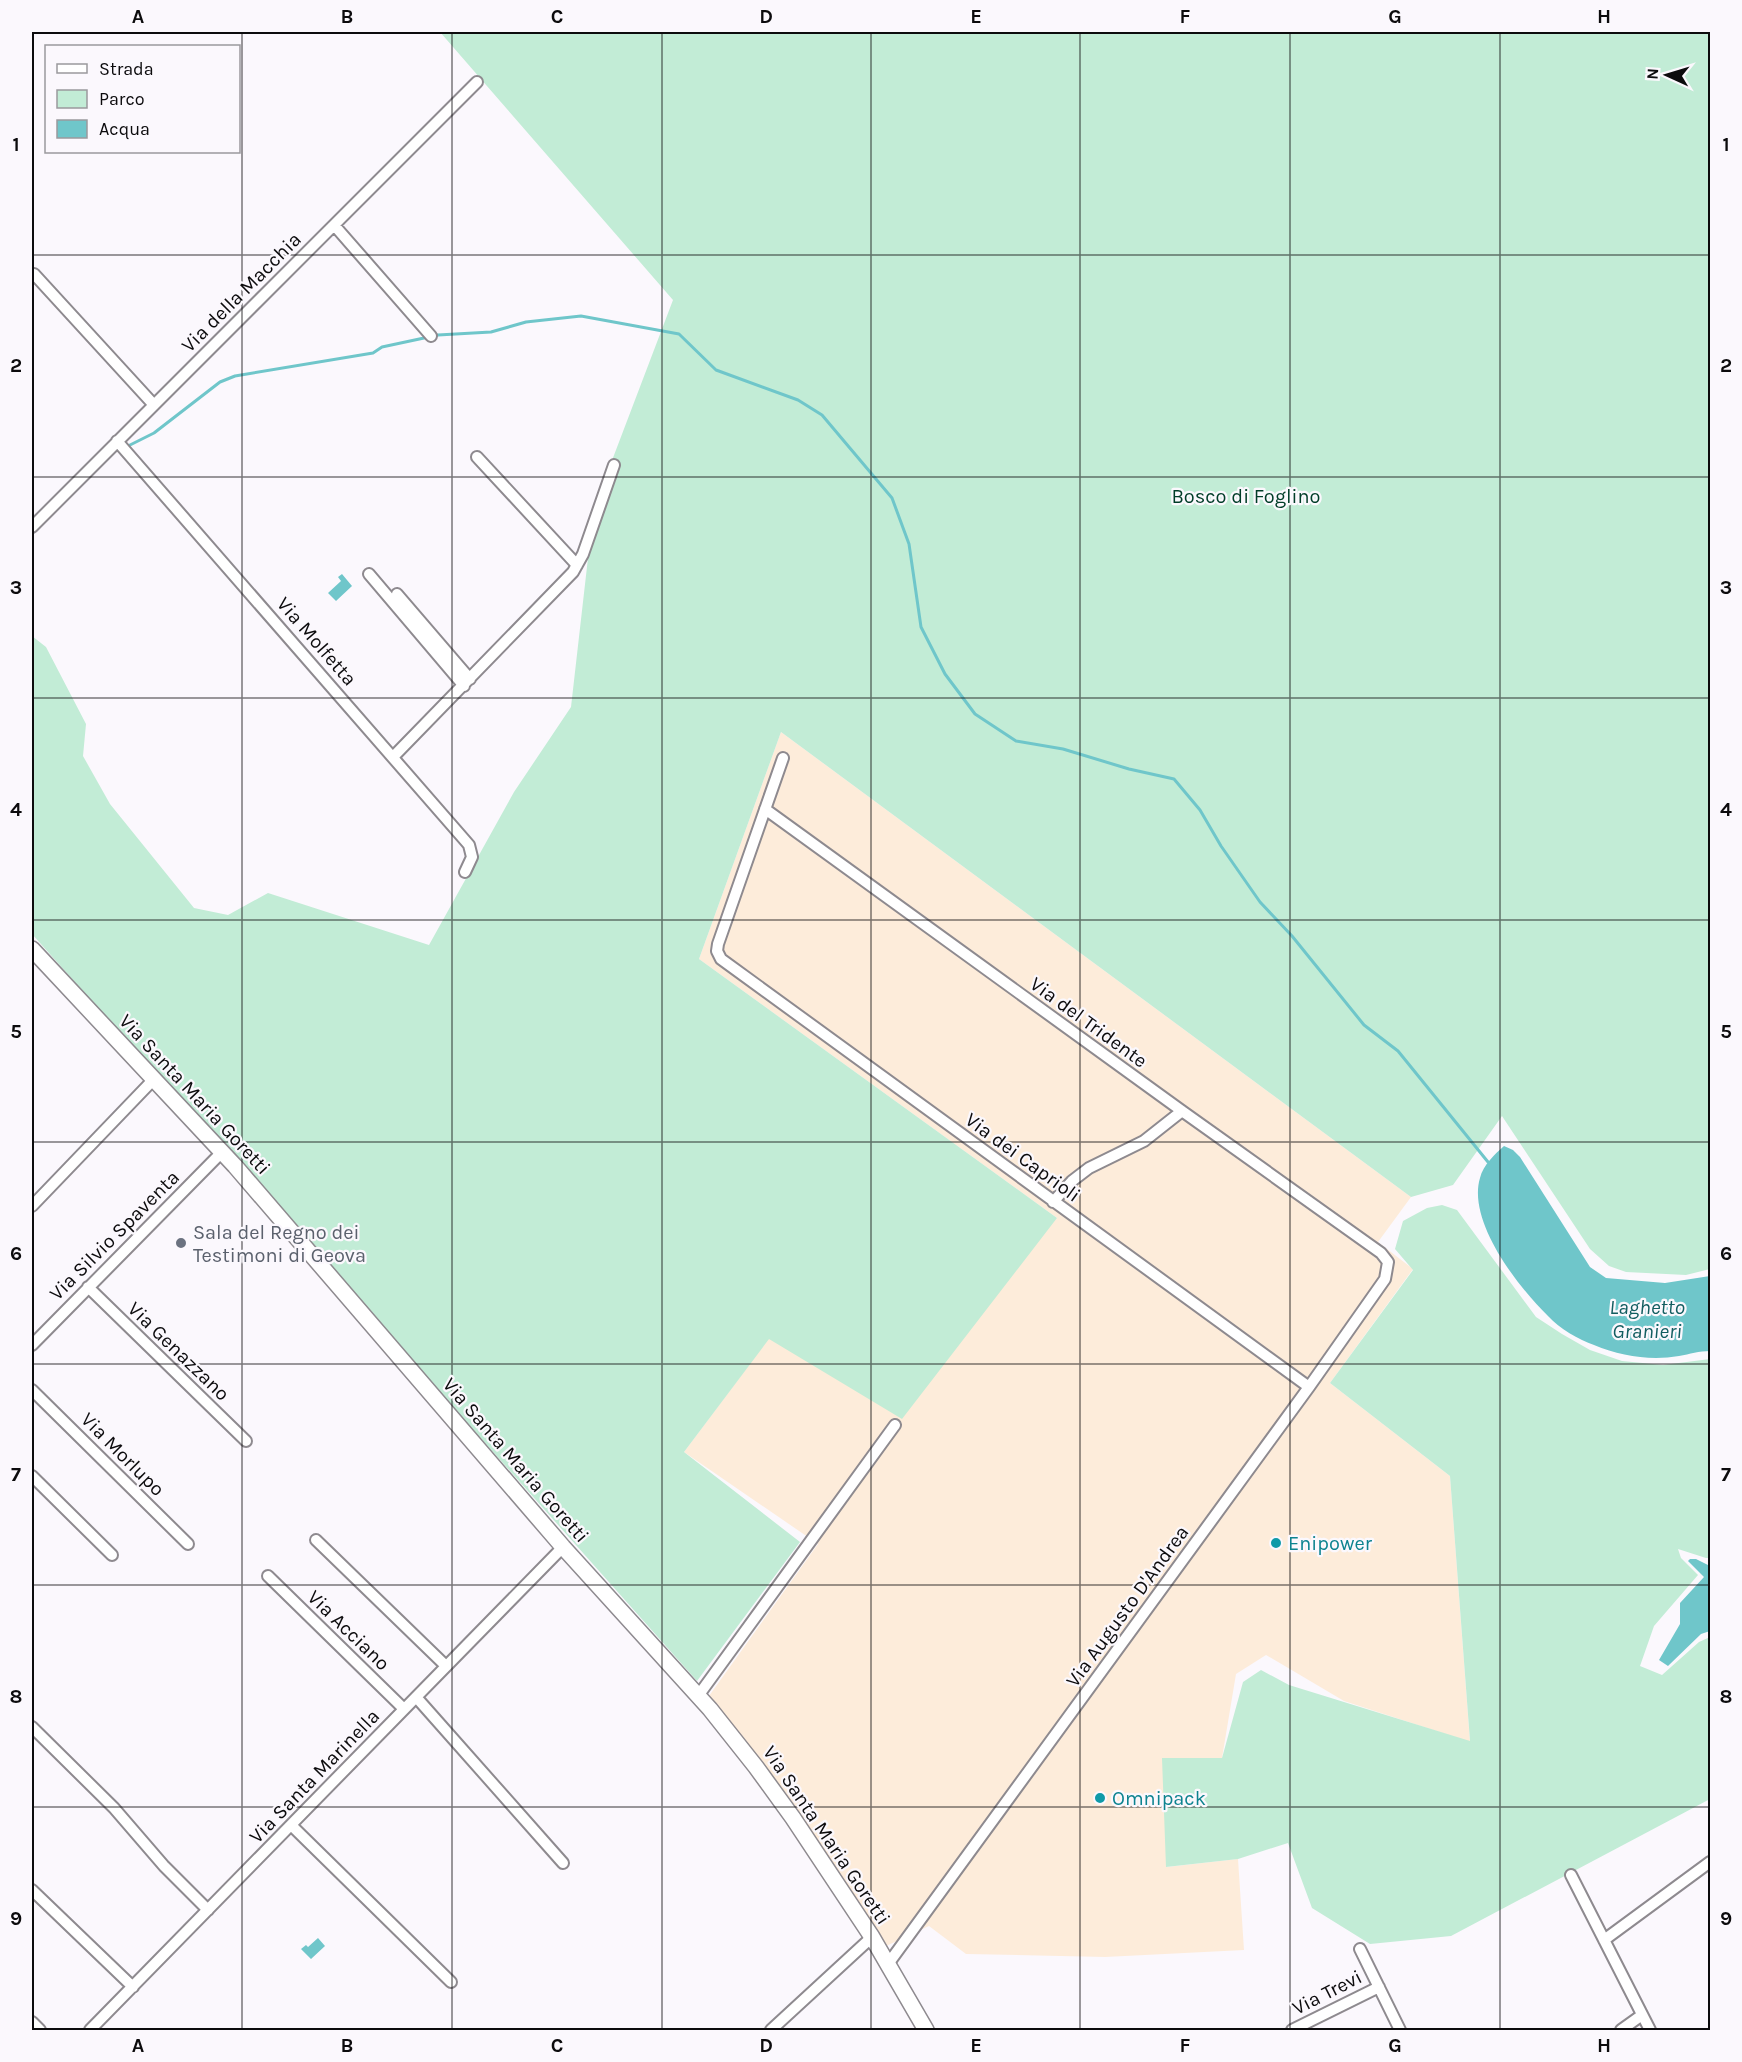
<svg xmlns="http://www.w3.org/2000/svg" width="1742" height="2062" font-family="Karla,sans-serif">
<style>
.industrial{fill:#fdecda}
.green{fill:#c2ecd6}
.water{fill:#6fc6ca}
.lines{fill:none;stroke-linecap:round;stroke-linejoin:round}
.stream{stroke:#6fc6ca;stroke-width:3}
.minor-casing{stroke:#8e8a8f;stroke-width:14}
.secondary-casing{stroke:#8e8a8f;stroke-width:18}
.minor{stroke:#fff;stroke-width:10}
.secondary{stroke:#fff;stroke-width:15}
.grid{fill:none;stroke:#0c0b0d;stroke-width:1.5;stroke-opacity:0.55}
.worship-dot{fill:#6b7280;stroke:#fbf8fd;stroke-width:2}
.culture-dot{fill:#0f9aa8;stroke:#fbf8fd;stroke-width:2}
.labels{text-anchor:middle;stroke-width:4.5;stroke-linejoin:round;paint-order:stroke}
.street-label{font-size:20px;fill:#0c0b0d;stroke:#fbf8fd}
.park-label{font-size:20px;fill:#003d28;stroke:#fbf8fd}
.worship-label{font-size:20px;fill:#5b616d;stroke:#fbf8fd;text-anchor:start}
.culture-label{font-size:20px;fill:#0d838f;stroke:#fbf8fd;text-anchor:start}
.water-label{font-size:21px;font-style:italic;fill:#125d60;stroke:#fbf8fd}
.neatline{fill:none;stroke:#0c0b0d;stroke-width:2}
.grid-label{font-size:20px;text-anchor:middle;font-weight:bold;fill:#0c0b0d}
</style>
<rect width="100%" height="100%" fill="#fbf8fd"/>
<path class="industrial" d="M 781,732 L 1411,1197 L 1378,1242 L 1413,1269 L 1330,1383 L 1450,1476 L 1470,1742 L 1344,1701 L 1266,1655 L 1236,1674 L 1222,1758 L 1163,1758 L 1167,1867 L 1238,1859 L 1244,1950 L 1105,1957 L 966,1954 L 929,1926 L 884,1947 L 796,1807 L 764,1764 L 709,1696 L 818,1544 L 684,1452 L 769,1338 L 1057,1218 L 699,959 Z"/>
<path class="green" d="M 440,32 L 1710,32 L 1710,1269 L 1686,1275 L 1626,1272 L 1609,1266 L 1590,1249 L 1502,1116 L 1453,1185 L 1411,1197 L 781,732 L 699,959 L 1057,1218 L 902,1419 L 769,1339 L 684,1452 L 800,1542 L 697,1681 L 32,934 L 32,636 L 46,647 L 86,724 L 83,756 L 110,804 L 194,908 L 228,915 L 268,893 L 429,945 L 514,792 L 571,707 L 588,558 L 581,542 L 673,300 Z
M 1442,1205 L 1457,1210 L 1536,1317 L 1562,1334 L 1590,1350 L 1622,1361 L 1663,1365 L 1710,1359 L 1710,1558 L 1706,1558 L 1678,1549 L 1681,1558 L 1698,1575 L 1654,1626 L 1640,1666 L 1662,1675 L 1699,1642 L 1710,1637 L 1710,1799 L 1451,1936 L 1370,1944 L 1312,1908 L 1288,1843 L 1238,1859 L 1166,1867 L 1162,1758 L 1222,1758 L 1243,1682 L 1261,1670 L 1289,1685 L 1470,1741 L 1450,1476 L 1330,1383 L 1413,1270 L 1395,1249 L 1403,1221 L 1427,1208 Z"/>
<path class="water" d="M 342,574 L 352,586 L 336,601 L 328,593 L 341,581 L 338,577 Z
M 1504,1146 L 1513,1150 L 1520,1157 L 1590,1267 L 1606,1278 L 1665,1283 L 1710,1276 L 1710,1351 C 1699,1351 1690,1354 1679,1356 C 1650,1361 1621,1356 1594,1345 C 1579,1340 1559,1328 1548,1316 C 1518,1287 1467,1221 1480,1178 C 1483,1165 1495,1154 1504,1146 Z
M 1690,1559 L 1696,1559 L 1710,1566 L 1710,1631 L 1701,1634 L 1668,1666 L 1659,1660 L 1680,1624 L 1680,1603 L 1704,1577 L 1688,1561 Z
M 318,1938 L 325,1946 L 311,1959 L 301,1949 L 306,1945 L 308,1947 Z"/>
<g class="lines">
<path class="stream" d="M 126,447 L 154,433 L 220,382 L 235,376 L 373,353 L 382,347 L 438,335 L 491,332 L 526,322 L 581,316 L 679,334 L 716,370 L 798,400 L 822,415 L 892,498 L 909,544 L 921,627 L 945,674 L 975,714 L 1016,741 L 1063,749 L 1129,769 L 1174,779 L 1200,810 L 1221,846 L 1260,902 L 1292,936 L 1364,1025 L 1398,1051 L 1488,1162"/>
<g class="minor-casing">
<path id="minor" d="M 334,225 L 431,336
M 34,274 L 154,405
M 117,441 L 469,845 L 472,857 L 465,872
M 477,457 L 577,565
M 32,527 L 477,82
M 369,574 L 464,686
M 397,594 L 470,679
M 393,757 L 573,572 L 583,554 L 614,465
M 783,758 L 718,944 L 717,951 L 721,959 L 1309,1387
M 765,809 L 1182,1111 L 1381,1253 L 1388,1262 L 1385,1279 L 1309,1387 L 888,1964
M 1053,1202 L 1072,1181 L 1089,1168 L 1144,1141 L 1182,1111
M 32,1206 L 154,1079
M 88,1287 L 246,1441
M 32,1345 L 222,1152
M 32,1390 L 188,1544
M 32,1476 L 112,1555
M 316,1540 L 446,1666
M 268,1576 L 404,1709
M 698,1696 L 895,1425
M 416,1697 L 563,1863
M 32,1727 L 114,1808 L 164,1866 L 208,1910
M 291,1825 L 451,1982
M 1571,1875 L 1650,2030
M 32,1890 L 133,1987
M 1604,1940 L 1710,1862
M 1360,1949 L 1400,2030
M 32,2022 L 40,2030
M 90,2030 L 563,1547
M 771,2030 L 872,1937
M 1292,2030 L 1379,1987
M 1621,2030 L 1642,2015"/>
</g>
<g class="secondary-casing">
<path id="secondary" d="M 32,949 L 235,1166 L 563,1547 L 710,1709 L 756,1767 L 793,1818 L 872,1937 L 926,2030"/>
</g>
<use href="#minor" class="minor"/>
<use href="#secondary" class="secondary"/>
</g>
<path class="grid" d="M 242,32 L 242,2030M 452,32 L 452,2030M 662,32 L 662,2030M 871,32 L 871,2030M 1080,32 L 1080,2030M 1290,32 L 1290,2030M 1500,32 L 1500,2030M 32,255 L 1710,255M 32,477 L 1710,477M 32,698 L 1710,698M 32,920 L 1710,920M 32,1142 L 1710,1142M 32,1364 L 1710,1364M 32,1585 L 1710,1585M 32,1807 L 1710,1807"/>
<circle class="worship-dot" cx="181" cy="1243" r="6"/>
<g class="culture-dot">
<circle cx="1276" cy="1543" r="6"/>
<circle cx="1100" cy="1798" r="6"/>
</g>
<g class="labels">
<g class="street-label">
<text transform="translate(241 292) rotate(-45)" y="7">Via della Macchia</text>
<text transform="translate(317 641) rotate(49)" y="7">Via Molfetta</text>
<text transform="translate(1089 1022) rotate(36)" y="7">Via del Tridente</text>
<text transform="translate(195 1094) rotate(47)" y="7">Via Santa Maria Goretti</text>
<text transform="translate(1023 1157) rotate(36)" y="7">Via dei Caprioli</text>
<text transform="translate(114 1235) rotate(-45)" y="7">Via Silvio Spaventa</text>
<text transform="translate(179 1351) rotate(44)" y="7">Via Genazzano</text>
<text transform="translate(123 1454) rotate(45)" y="7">Via Morlupo</text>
<text transform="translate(516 1460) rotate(49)" y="7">Via Santa Maria Goretti</text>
<text transform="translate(1127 1606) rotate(-54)" y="7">Via Augusto D'Andrea</text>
<text transform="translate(349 1630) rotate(44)" y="7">Via Acciano</text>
<text transform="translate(314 1776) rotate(-46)" y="7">Via Santa Marinella</text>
<text transform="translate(827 1835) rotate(56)" y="7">Via Santa Maria Goretti</text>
<text transform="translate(1327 1992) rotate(-27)" y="7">Via Trevi</text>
</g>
<g class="park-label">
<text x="1246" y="503">Bosco di Foglino</text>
</g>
<g class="worship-label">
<text x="193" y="1239">Sala del Regno dei<tspan x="193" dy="23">Testimoni di Geova</tspan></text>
</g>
<g class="culture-label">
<text x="1288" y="1550">Enipower</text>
<text x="1112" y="1805">Omnipack</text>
</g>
<g class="water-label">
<text x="1647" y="1314">Laghetto<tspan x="1647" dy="24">Granieri</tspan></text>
</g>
</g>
<rect width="1742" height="2062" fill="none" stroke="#fbf8fd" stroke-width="66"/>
<rect x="45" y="45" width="195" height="108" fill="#fbf8fd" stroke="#9b999d" stroke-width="1.5"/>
<rect x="57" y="64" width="30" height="9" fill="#ffffff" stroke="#9b999d" stroke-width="1.5"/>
<text x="99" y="75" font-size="18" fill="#0c0b0d">Strada</text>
<rect x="57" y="90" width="30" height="18" fill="#c2ecd6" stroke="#9b999d" stroke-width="1.5"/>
<text x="99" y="105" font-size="18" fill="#0c0b0d">Parco</text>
<rect x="57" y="120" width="30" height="18" fill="#6fc6ca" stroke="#9b999d" stroke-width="1.5"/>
<text x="99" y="135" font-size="18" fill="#0c0b0d">Acqua</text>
<g transform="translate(1667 75) rotate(274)" stroke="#fbf8fd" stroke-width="4.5" paint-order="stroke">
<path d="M0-4.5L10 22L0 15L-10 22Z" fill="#0c0b0d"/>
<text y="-9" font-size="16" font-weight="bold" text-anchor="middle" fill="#0c0b0d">N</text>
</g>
<rect x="33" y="33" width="1676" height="1996" class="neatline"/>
<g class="grid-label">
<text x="138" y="23">A</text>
<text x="347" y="23">B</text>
<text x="557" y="23">C</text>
<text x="766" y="23">D</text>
<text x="976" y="23">E</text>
<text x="1185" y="23">F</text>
<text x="1395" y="23">G</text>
<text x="1604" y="23">H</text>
<text x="16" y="151">1</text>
<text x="1726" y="151">1</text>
<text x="16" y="372">2</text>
<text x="1726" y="372">2</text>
<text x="16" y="594">3</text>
<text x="1726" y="594">3</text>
<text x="16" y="816">4</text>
<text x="1726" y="816">4</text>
<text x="16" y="1038">5</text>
<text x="1726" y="1038">5</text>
<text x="16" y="1260">6</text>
<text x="1726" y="1260">6</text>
<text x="16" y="1481">7</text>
<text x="1726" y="1481">7</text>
<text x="16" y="1703">8</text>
<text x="1726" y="1703">8</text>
<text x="16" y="1925">9</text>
<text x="1726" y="1925">9</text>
<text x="138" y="2052">A</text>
<text x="347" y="2052">B</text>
<text x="557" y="2052">C</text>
<text x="766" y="2052">D</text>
<text x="976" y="2052">E</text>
<text x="1185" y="2052">F</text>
<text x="1395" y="2052">G</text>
<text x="1604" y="2052">H</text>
</g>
</svg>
